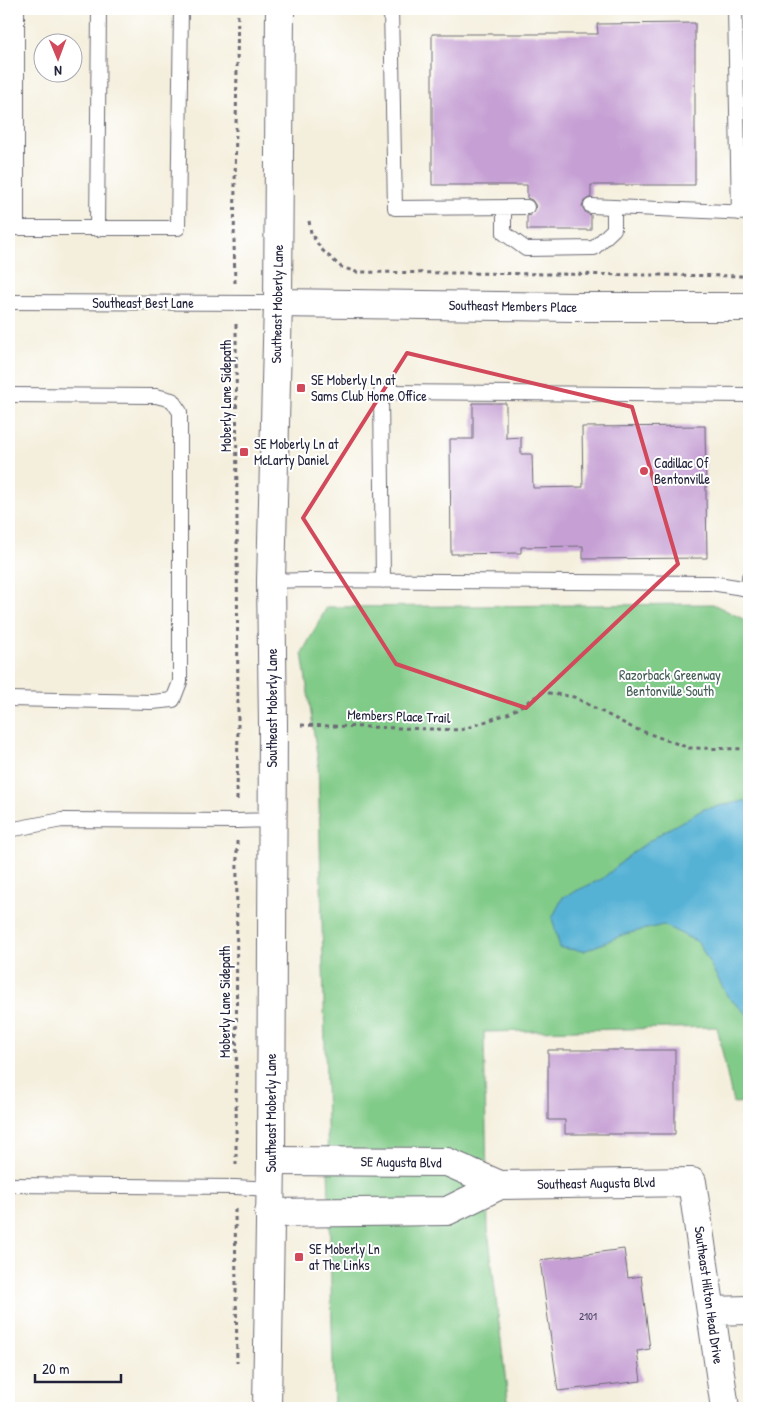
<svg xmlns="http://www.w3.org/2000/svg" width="758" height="1417" font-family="'Patrick Hand',sans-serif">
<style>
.green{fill:#81cb88;stroke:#527662}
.water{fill:#57b2d5;stroke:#3c6a88}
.building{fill:#c6a0d4}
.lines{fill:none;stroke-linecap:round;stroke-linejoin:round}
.lane-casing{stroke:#6c6a74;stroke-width:16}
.street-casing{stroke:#6c6a74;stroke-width:30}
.secondary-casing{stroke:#6c6a74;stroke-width:30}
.path{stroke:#6c6a74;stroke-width:3;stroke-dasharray:4 4;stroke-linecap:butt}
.lane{stroke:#fff;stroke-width:14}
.street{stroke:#fff;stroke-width:28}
.secondary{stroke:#fff;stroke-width:28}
.marked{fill:none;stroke:#d1495b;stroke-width:4;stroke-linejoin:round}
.poi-dot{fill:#d1495b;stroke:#fff;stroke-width:2}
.labels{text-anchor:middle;stroke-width:4;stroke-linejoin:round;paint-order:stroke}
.number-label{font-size:11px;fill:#4b4261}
.street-label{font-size:14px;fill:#22223b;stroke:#fff}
.poi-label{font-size:14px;fill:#22223b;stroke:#fff;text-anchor:start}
.park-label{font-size:14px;fill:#435d56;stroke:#fff}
</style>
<rect width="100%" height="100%" fill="#fff"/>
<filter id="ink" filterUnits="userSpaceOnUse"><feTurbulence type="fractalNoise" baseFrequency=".02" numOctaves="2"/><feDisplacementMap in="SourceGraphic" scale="10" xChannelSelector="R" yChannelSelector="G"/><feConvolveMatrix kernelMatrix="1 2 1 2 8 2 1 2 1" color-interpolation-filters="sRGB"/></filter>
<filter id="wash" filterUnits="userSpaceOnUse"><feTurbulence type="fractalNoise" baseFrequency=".0096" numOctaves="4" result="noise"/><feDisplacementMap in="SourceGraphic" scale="20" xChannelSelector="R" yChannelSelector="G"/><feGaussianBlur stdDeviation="1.12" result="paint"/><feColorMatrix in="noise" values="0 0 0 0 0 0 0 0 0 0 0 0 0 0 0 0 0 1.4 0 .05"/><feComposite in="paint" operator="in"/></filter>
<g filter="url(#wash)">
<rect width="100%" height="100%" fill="#f4efdd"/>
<path class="green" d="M 713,604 L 749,622 L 749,1102 L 733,1103 L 717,1027 L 484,1032 L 488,1230 L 509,1408 L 334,1408 L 318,761 L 302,653 L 327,607 Z"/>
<path class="water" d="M 749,800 L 749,1016 L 728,997 L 698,942 L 663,925 L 625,934 L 584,951 L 560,948 L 552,918 L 563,897 L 602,879 L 632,853 L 663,832 L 704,809 Z"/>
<g id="blocks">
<path class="building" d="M 695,23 L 695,185 L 591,185 L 591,197 L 584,201 L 582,206 L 586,213 L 591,215 L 591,230 L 527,230 L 527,216 L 531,215 L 534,212 L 536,206 L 532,200 L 527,198 L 527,185 L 432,185 L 432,34 L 598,34 L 597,24 Z
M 473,403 L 506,403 L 506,438 L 521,437 L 521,454 L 532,454 L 533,488 L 583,487 L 582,427 L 705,426 L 707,558 L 583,559 L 583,546 L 521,547 L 521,553 L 451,554 L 450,439 L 473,439 Z
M 548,1050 L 675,1050 L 675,1134 L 565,1134 L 565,1120 L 548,1120 Z
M 624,1249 L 628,1278 L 641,1276 L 650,1349 L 637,1351 L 641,1381 L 558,1391 L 540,1260 Z"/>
</g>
</g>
<g filter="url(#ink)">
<use href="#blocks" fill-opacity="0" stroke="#6c6a74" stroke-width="1"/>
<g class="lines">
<g class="lane-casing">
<path id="lane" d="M 391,9 L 395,208 L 527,207
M 735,9 L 739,213
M 591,206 L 749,213
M 504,207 L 504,233 L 526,249 L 594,248 L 614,229 L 614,207
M 9,228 L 178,228 L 181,9
M 17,228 L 17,9
M 97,229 L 99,9
M 9,302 L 278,303
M 9,395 L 156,396 L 172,400 L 180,412 L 180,682 L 173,700 L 152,702 L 9,699
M 271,581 L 307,580 L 711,583 L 749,589 L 749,577
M 383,581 L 381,392 L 749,395
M 9,830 L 62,820 L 237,821 L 272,820
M 9,1185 L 235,1187 L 270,1189"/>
</g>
<g class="street-casing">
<path id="street" d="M 271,1161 L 447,1162 L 500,1185 L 692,1182 L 725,1408
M 269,1213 L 447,1211 L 500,1185
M 711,1311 L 749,1310"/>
</g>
<g class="secondary-casing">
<path id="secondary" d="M 278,303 L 574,307 L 749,307
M 267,1408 L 271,1161 L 273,724 L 271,581 L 278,303 L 280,9"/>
</g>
<path class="path" d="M 309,221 L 311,233 L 321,249 L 341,267 L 356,272 L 749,276
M 235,283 L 234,243 L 238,9
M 236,324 L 238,723 L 237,800
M 301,725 L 461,730 L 510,713 L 543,692 L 574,697 L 633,728 L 689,748 L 749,749
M 236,1165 L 237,841
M 235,1209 L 237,1363"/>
<use href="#lane" class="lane"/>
<use href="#street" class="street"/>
<use href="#secondary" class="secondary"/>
</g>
</g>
<path class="marked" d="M 407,353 L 632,407 L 678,564 L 526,708 L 396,664 L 303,518 Z"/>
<g class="poi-dot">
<rect x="296" y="383" width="10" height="10" rx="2.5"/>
<rect x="239" y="447" width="10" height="10" rx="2.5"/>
<circle cx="644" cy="471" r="5"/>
<rect x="294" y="1252" width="10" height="10" rx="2.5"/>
</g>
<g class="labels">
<g class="number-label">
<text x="588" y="1320">2101</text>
</g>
<g class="street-label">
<text x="143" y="308">Southeast Best Lane</text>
<text transform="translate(277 304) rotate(-89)" y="5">Southeast Moberly Lane</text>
<text transform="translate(513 306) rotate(1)" y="5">Southeast Members Place</text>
<text transform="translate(226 396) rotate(-90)" y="5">Moberly Lane Sidepath</text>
<text transform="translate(272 708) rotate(-90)" y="5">Southeast Moberly Lane</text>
<text transform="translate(399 716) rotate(2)" y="5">Members Place Trail</text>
<text transform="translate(225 1002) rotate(-90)" y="5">Moberly Lane Sidepath</text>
<text transform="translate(271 1113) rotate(-90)" y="5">Southeast Moberly Lane</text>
<text transform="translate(401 1162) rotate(1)" y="5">SE Augusta Blvd</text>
<text transform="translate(596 1183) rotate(-1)" y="5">Southeast Augusta Blvd</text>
<text transform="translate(709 1295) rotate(82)" y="5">Southeast Hilton Head Drive</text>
</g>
<g class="poi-label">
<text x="311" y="385">SE Moberly Ln at<tspan x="311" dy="16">Sams Club Home Office</tspan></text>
<text x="254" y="449">SE Moberly Ln at<tspan x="254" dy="16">McLarty Daniel</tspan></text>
<text x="654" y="468">Cadillac Of<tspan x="654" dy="16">Bentonville</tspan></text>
<text x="309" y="1254">SE Moberly Ln<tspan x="309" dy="16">at The Links</tspan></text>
</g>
<g class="park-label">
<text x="670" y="680">Razorback Greenway<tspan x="670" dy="16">Bentonville South</tspan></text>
</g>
</g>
<rect width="758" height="1417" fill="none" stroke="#fff" stroke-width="30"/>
<g transform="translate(58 58) rotate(179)"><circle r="24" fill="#ffffff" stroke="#a7a7b1"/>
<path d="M0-4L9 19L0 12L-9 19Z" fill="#d1495b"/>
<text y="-8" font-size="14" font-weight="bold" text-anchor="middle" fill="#22223b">N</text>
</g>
<path d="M35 1374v8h86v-8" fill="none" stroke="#22223b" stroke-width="2.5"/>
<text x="42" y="1374" font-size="15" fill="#22223b" stroke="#ffffff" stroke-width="4" paint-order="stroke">20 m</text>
</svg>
